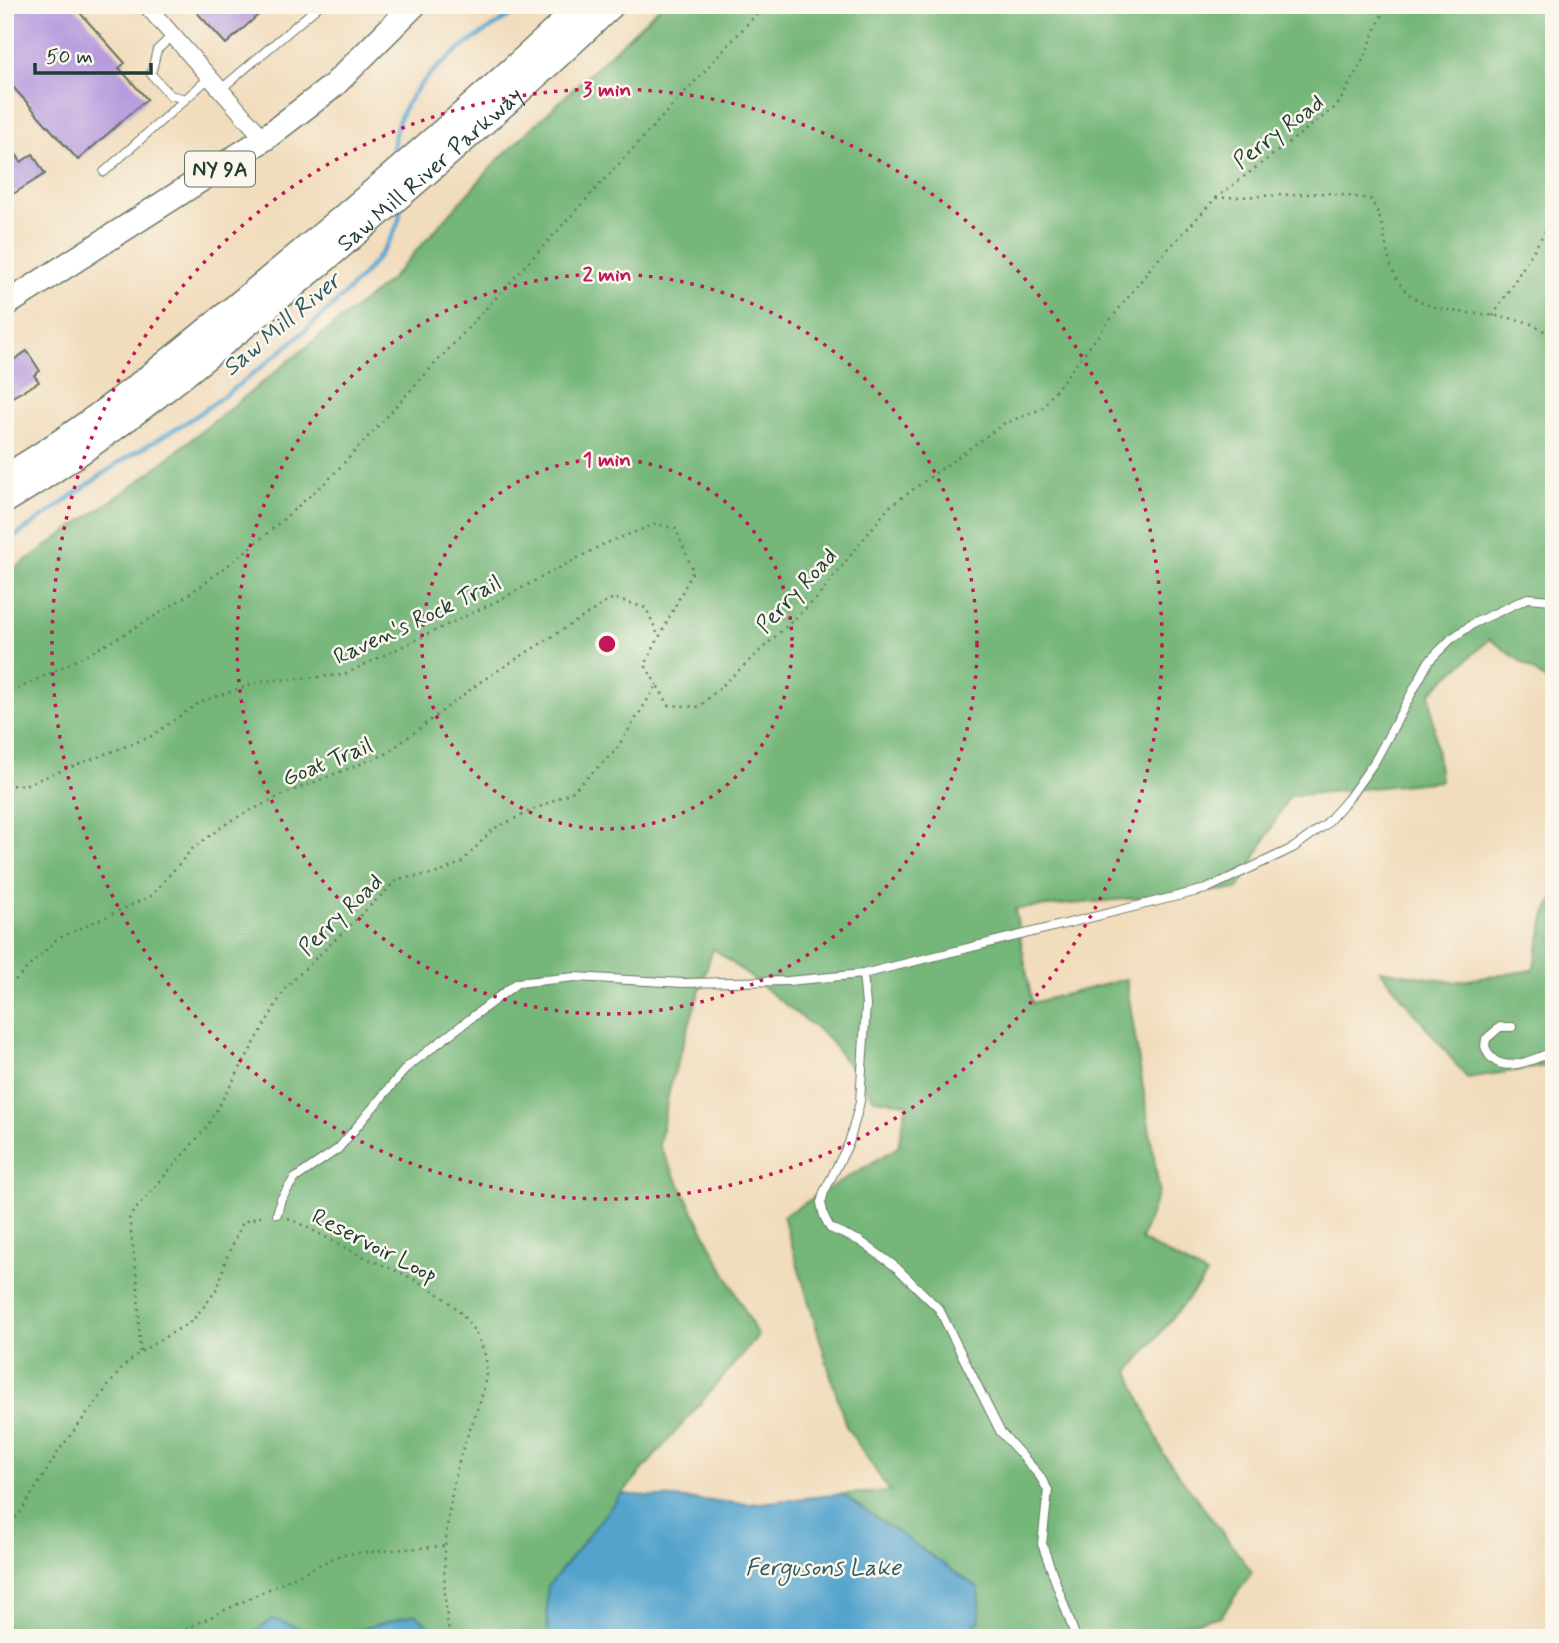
<svg xmlns="http://www.w3.org/2000/svg" width="1559" height="1643" font-family="Mynerve,sans-serif">
<style>
.forest{fill:#74b679;stroke:#4a7a56;stroke-width:2}
.water{fill:#53a3cd;stroke:#397080;stroke-width:2}
.lines{fill:none;stroke-linecap:round;stroke-linejoin:round}
.stream{stroke:#53a3cd;stroke-width:4.5}
.building{fill:#b498dd}
.service-casing{stroke:#687564;stroke-width:10}
.minor-casing{stroke:#687564;stroke-width:18}
.primary-casing{stroke:#687564;stroke-width:27}
.trunk-casing{stroke:#687564;stroke-width:29}
.path{stroke:#687564;stroke-width:2.5;stroke-dasharray:2 5;stroke-linecap:butt}
.service{stroke:#fff;stroke-width:8}
.minor{stroke:#fff;stroke-width:16}
.primary{stroke:#fff;stroke-width:24}
.trunk{stroke:#fff;stroke-width:26}
.ring{fill:none;stroke:#c2185b;stroke-width:3.5;stroke-dasharray:3.5 7}
.labels{text-anchor:middle;stroke-width:5;stroke-linejoin:round;paint-order:stroke}
.shield{fill:#fbf7ec;stroke:#61756b;stroke-width:2}
.shield-label{font-size:21px;font-weight:bold;fill:#1f3d34}
.street-label{font-size:23px;fill:#1f3d34;stroke:#fbf7ec}
.water-label{font-size:24px;font-style:italic;fill:#2f5c62;stroke:#fbf7ec}
.centre{fill:#c2185b;stroke:#fbf7ec;stroke-width:3.5}
.ring-label{font-size:21px;text-anchor:middle;font-weight:bold;fill:#c2185b;stroke:#fbf7ec;stroke-width:5;stroke-linejoin:round;paint-order:stroke}
</style>
<rect width="100%" height="100%" fill="#fbf7ec"/>
<filter id="ink" filterUnits="userSpaceOnUse"><feTurbulence type="fractalNoise" baseFrequency=".0143" numOctaves="2"/><feDisplacementMap in="SourceGraphic" scale="14" xChannelSelector="R" yChannelSelector="G"/><feConvolveMatrix kernelMatrix="1 2 1 2 8 2 1 2 1" color-interpolation-filters="sRGB"/></filter>
<filter id="wash" filterUnits="userSpaceOnUse"><feTurbulence type="fractalNoise" baseFrequency=".00686" numOctaves="4" result="noise"/><feDisplacementMap in="SourceGraphic" scale="28" xChannelSelector="R" yChannelSelector="G"/><feGaussianBlur stdDeviation="1.57" result="paint"/><feColorMatrix in="noise" values="0 0 0 0 0 0 0 0 0 0 0 0 0 0 0 0 0 1.4 0 .05"/><feComposite in="paint" operator="in"/></filter>
<g filter="url(#wash)">
<rect width="100%" height="100%" fill="#f1dcbc"/>
<path class="forest" d="M 662,5 L 1554,5 L 1554,686 L 1490,639 L 1430,693 L 1440,781 L 1289,796 L 1238,889 L 1015,909 L 1032,1003 L 1126,979 L 1159,1190 L 1141,1240 L 1207,1275 L 1129,1372 L 1164,1455 L 1252,1572 L 1221,1616 L 1123,1638 L 959,1638 L 980,1620 L 978,1588 L 842,1494 L 890,1492 L 846,1426 L 783,1216 L 898,1147 L 907,1103 L 874,1099 L 827,1037 L 713,948 L 670,1086 L 659,1145 L 758,1336 L 622,1494 L 547,1588 L 548,1638 L 444,1638 L 415,1614 L 330,1638 L 273,1619 L 247,1638 L 5,1638 L 5,575 L 138,482 L 390,280 L 498,160 Z
M 1554,897 L 1554,1065 L 1467,1078 L 1380,970 L 1454,982 L 1533,970 L 1546,914 Z"/>
<path class="water" d="M 621,1494 L 750,1504 L 842,1494 L 978,1588 L 980,1620 L 959,1638 L 548,1638 L 547,1588 Z
M 415,1614 L 444,1638 L 247,1638 L 273,1619 L 330,1638 Z"/>
<g class="lines">
<path class="stream" d="M 394,164 C 383,87 473,40 527,5
M 5,543 C 45,517 83,487 123,460 C 145,446 169,434 191,419 C 235,390 407,261 400,207"/>
</g>
<g id="blocks">
<path class="building" d="M 5,5 L 73,5 L 125,63 L 119,68 L 147,99 L 78,160 L 5,78 Z
M 190,5 L 269,5 L 226,44 Z
M 5,137 L 21,162 L 33,154 L 45,174 L 5,199 Z
M 27,351 L 40,371 L 34,375 L 39,382 L 5,401 L 5,366 Z"/>
</g>
</g>
<g filter="url(#ink)">
<use href="#blocks" fill-opacity="0" stroke="#687564" stroke-width="2"/>
<g class="lines">
<g class="service-casing">
<path id="service" d="M 173,35 L 157,50 L 151,74 L 170,95 L 186,99
M 220,90 L 320,5
M 104,172 L 210,77
M 863,974 L 866,1005 L 860,1102 L 849,1143 L 824,1192 L 821,1203 L 824,1216 L 830,1228 L 860,1241 L 896,1267 L 939,1309 L 1000,1431 L 1039,1475 L 1048,1490 L 1042,1544 L 1076,1638
M 1512,1027 L 1500,1027 L 1486,1039 L 1485,1046 C 1495,1079 1533,1060 1554,1051
M 277,1214 L 281,1199 L 294,1179 L 338,1149 L 407,1067 L 517,983 L 575,977 L 683,983 L 788,981 L 863,974 L 1206,889 L 1293,848 L 1325,825 L 1348,799 L 1375,761 L 1429,661 L 1451,639 L 1474,623 L 1528,598 L 1552,600"/>
</g>
<g class="minor-casing">
<path id="minor" d="M 146,5 L 264,139"/>
</g>
<g class="primary-casing">
<path id="primary" d="M 5,305 L 264,139 L 333,86 L 414,5"/>
</g>
<g class="trunk-casing">
<g id="trunk">
<path d="M 5,478 C 98,423 181,353 264,284 C 373,194 480,102 583,5"/>
<path id="s1" d="M 5,500 C 106,440 195,366 285,292 C 397,199 506,105 611,5"/>
</g>
</g>
<path class="path" d="M 1216,198 L 1327,193 L 1370,199 C 1391,227 1380,267 1407,292 C 1443,327 1532,301 1554,343
M 1493,316 L 1554,217
M 5,695 C 57,670 109,645 158,614 C 221,576 276,526 331,477 L 765,5
M 5,786 L 27,784 L 150,737 L 200,702 L 262,681 L 343,675 L 501,599 L 604,544 L 656,524 L 676,529 L 693,571 L 645,665 L 657,685
M 5,990 L 57,939 L 151,896 L 192,849 L 230,821 L 284,794 L 386,754 L 483,680 L 613,598 L 646,608 L 659,637
M 288,1218 C 314,1230 338,1245 364,1257 C 393,1270 422,1280 448,1301 C 464,1314 485,1341 486,1363 C 488,1393 470,1425 461,1454 C 445,1513 439,1578 450,1638
M 140,1352 L 138,1286 L 129,1217 L 207,1127 L 286,987 L 398,879 L 439,873 L 462,862 L 493,829 L 573,791 L 616,750 L 657,685 L 669,705 L 699,707 L 817,598 L 889,507 L 1003,424 L 1041,409 L 1153,265 L 1216,198 L 1337,106 L 1364,58 L 1386,5
M 5,1528 L 20,1513 L 60,1449 L 122,1368 L 140,1352 L 192,1321 L 209,1300 L 218,1287 L 226,1259 L 243,1222 L 265,1215
M 167,1638 L 342,1554 L 446,1546"/>
<use href="#service" class="service"/>
<use href="#minor" class="minor"/>
<use href="#primary" class="primary"/>
<use href="#trunk" class="trunk"/>
</g>
</g>
<g class="ring">
<circle cx="607" cy="644" r="185"/>
<circle cx="607" cy="644" r="370"/>
<circle cx="607" cy="644" r="555"/>
</g>
<g class="labels">
<rect class="shield" x="185" y="151.5" width="70" height="35" rx="5"/>
<g class="shield-label">
<text x="220" y="176">NY 9A</text>
</g>
<g class="street-label">
<text transform="translate(1278 131) rotate(-37)" y="8">Perry Road</text>
<text dy="8" stroke="none"><textPath href="#s1" startOffset="539">Saw Mill River Parkway</textPath></text>
<text transform="translate(796 590) rotate(-47)" y="8">Perry Road</text>
<text transform="translate(417 619) rotate(-25)" y="8">Raven's Rock Trail</text>
<text transform="translate(327 761) rotate(-22)" y="8">Goat Trail</text>
<text transform="translate(340 914) rotate(-44)" y="8">Perry Road</text>
<text transform="translate(375 1245) rotate(27)" y="8">Reservoir Loop</text>
</g>
<g class="water-label">
<text transform="translate(281 324) rotate(-40)" y="8">Saw Mill River</text>
<text x="823" y="1575">Fergusons Lake</text>
</g>
</g>
<circle cx="607" cy="644" r="10" class="centre"/>
<g class="ring-label">
<text x="607" y="96">3 min</text>
<text x="607" y="281">2 min</text>
<text x="607" y="466">1 min</text>
</g>
<rect width="1559" height="1643" fill="none" stroke="#fbf7ec" stroke-width="28"/>
<path d="M35 63v10h116v-10" fill="none" stroke="#1f3d34" stroke-width="3.5"/>
<text x="46" y="63" font-size="21" fill="#1f3d34" stroke="#fbf7ec" stroke-width="5" paint-order="stroke">50 m</text>
</svg>
